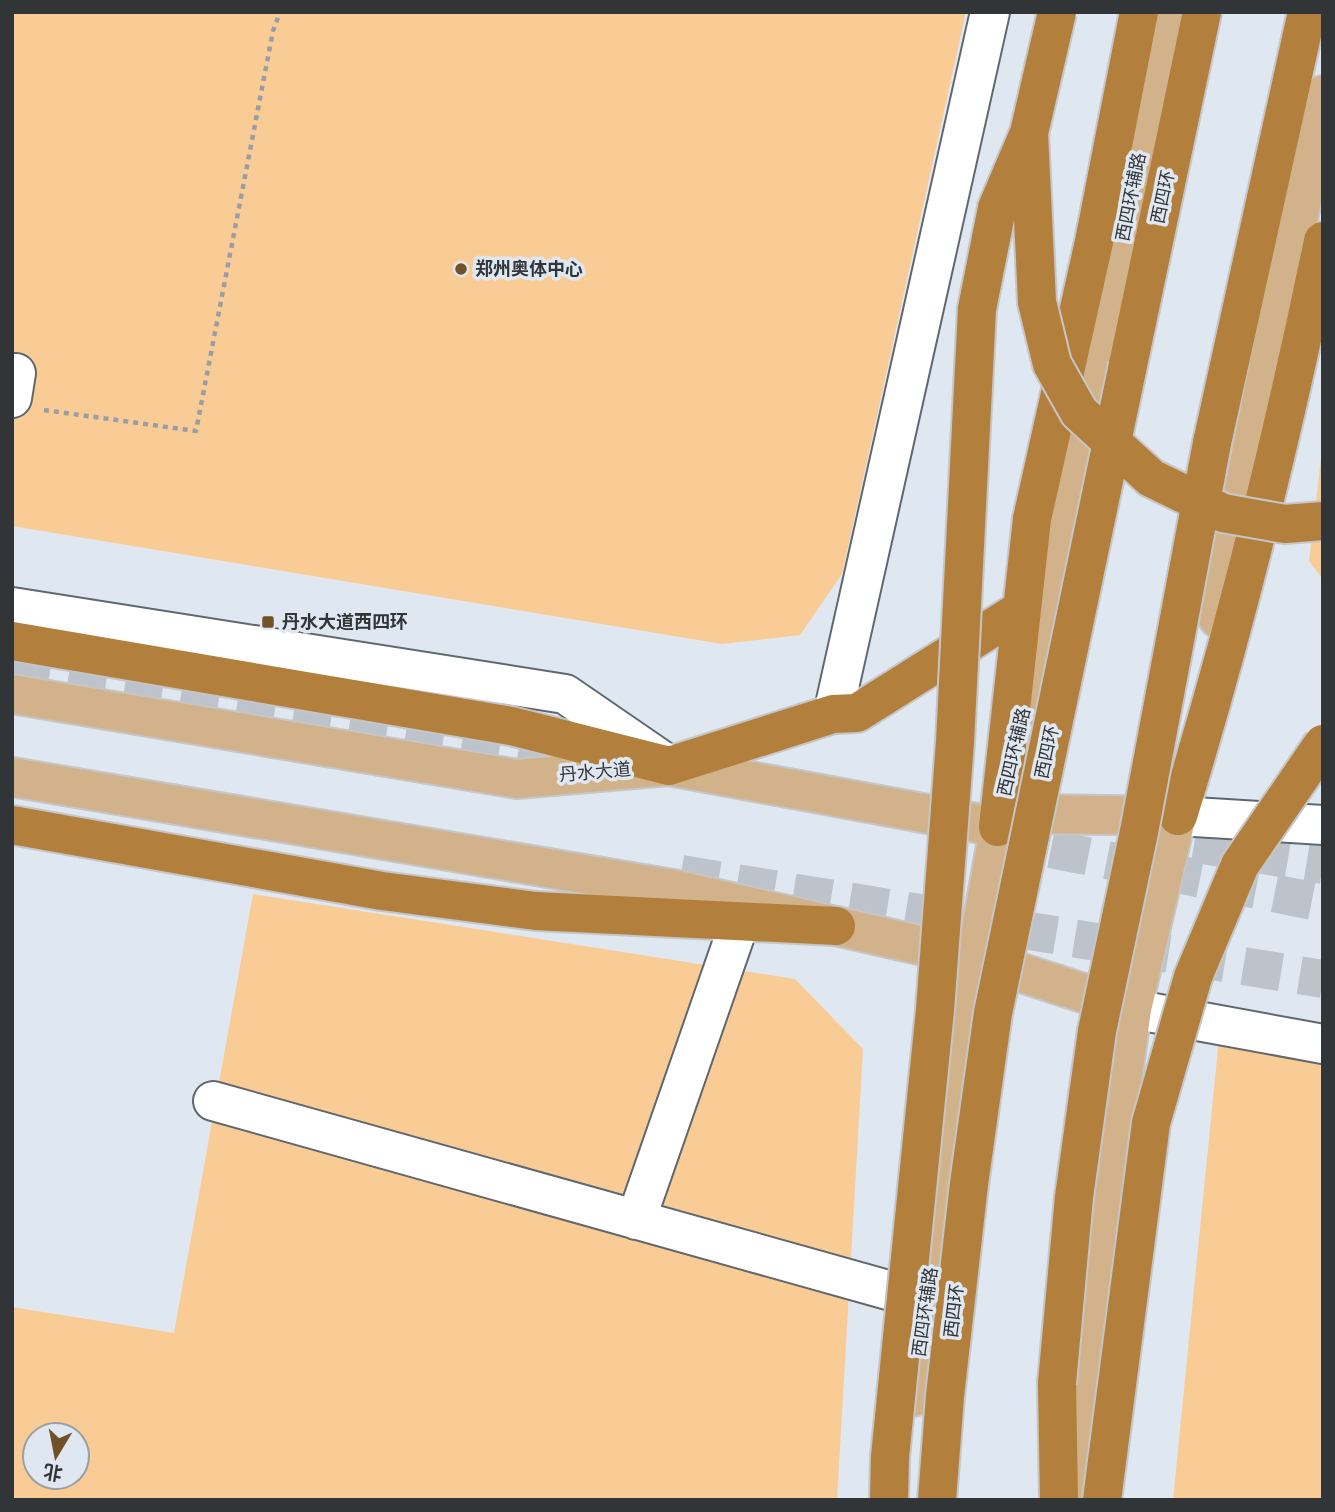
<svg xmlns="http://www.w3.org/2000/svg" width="1335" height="1512" font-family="'Public Sans','Noto Sans SC',sans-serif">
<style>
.green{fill:#facc95;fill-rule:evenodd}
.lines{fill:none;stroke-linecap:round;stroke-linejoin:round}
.major-tunnel{stroke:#bcc3cb;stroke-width:38;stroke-dasharray:38 19;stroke-linecap:butt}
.highway-tunnel{stroke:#bcc3cb;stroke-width:38;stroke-dasharray:38 19;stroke-linecap:butt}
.minor-casing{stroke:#60686f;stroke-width:42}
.major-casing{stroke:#c6c6c7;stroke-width:42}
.highway-casing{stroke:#c6c6c7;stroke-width:42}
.path{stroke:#989ea4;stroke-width:4.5;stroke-dasharray:5 5;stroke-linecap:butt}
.minor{stroke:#fff;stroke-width:38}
.major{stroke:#d1b28b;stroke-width:38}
.highway{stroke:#b27f3d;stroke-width:38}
.highway-bridge-casing{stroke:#c6c6c7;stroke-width:42;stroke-linecap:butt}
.highway-bridge{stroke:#b27f3d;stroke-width:38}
.poi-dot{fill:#715127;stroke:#dfe7f0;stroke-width:2.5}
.labels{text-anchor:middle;stroke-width:7;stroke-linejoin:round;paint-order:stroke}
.street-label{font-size:18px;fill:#323538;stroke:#dfe7f0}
.poi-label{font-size:18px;font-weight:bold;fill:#323538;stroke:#dfe7f0;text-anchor:start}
</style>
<rect width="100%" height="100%" fill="#dfe7f0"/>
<path class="green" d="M 12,12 L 966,12 L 842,574 L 800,635 L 722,644 L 12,526 Z
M 1323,442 L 1323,579 L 1309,561 Z
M 253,894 L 795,979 L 863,1049 L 837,1500 L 12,1500 L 12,1307 L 174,1333 ZM 35,1435 L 77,1435 L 77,1477 L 35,1477 Z
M 1219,1038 L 1323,1058 L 1323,1500 L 1173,1500 Z"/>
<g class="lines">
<path class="major-tunnel" d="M 995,838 L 1323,903
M 681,874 L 1323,979"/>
<path class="highway-tunnel" d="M 12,669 L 598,763
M 1138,834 L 1323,865"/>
<g class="minor-casing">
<path id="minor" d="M 12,373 L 16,373 L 12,398
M 12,607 L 565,694 L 667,764
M 833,714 L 990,12
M 1178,816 L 1323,825
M 1132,1009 L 1323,1044
M 213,1101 L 927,1301
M 636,1220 L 740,921"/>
</g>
<g class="major-casing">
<path id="major" d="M 1218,618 L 1323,95
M 12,694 L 517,779 L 669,766 L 998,827 L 1034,814 L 1176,816
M 1025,706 L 1071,504 L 1167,12
M 12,777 L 678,890 L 976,958 L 1132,1009
M 913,1397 L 976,958 L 1005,796
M 1077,1500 L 1087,1332 L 1132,1009 L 1184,784"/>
</g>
<g class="highway-casing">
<path id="highway" d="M 1128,365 L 1202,12
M 1212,443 L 1307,12
M 12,641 L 511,726 L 669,766 L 833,714 L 857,713 L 1022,609
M 1178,816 C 1236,627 1283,435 1323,241
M 12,825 L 382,891 L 536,911 L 836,926
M 998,827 L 1032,519 L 1094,242 L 1139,12
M 1057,1383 L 1059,1500"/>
</g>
<path class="path" d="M 44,410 L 196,431 L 273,31 L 280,12"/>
<use href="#minor" class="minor"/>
<use href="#major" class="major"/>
<use href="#highway" class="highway"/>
<g class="highway-bridge-casing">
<path id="highway-bridge" d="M 1057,12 L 1029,133 L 1037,302 L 1052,364 L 1079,412 L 1151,478 L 1223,513 L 1285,524 L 1323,521
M 1057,1383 L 1074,1197 L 1097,1031 L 1139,832 L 1212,443
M 889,1500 L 890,1457 L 935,1010 L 955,742 L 977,309 L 997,208 L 1029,133
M 937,1500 L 945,1396 L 969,1184 L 993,1013 L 1128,365
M 1102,1500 L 1151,1123 L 1193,977 L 1240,865 L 1323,744"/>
</g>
<use href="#highway-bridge" class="highway-bridge"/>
</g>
<g class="poi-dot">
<circle cx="461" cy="269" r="7"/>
<rect x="261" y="615" width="14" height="14" rx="3.5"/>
</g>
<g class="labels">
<g class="street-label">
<text transform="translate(1131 197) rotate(-79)" y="6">西四环辅路</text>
<text transform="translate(1163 197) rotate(-78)" y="6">西四环</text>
<text transform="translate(1014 752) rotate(-77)" y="6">西四环辅路</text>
<text transform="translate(1047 752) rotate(-78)" y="6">西四环</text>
<text transform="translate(595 772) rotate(-5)" y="6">丹水大道</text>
<text transform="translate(954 1311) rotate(-83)" y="6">西四环</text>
<text transform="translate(925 1312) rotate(-82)" y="6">西四环辅路</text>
</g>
<g class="poi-label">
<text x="475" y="275">郑州奥体中心</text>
<text x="282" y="628">丹水大道西四环</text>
</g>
</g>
<rect width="1335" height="1512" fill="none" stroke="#323538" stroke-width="28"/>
<g transform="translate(56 1456) rotate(190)"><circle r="33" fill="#dfe7f0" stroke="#9aa0a6" stroke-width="2"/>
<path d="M0-5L12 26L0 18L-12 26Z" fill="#715127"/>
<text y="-10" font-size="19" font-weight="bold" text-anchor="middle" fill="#323538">北</text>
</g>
</svg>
